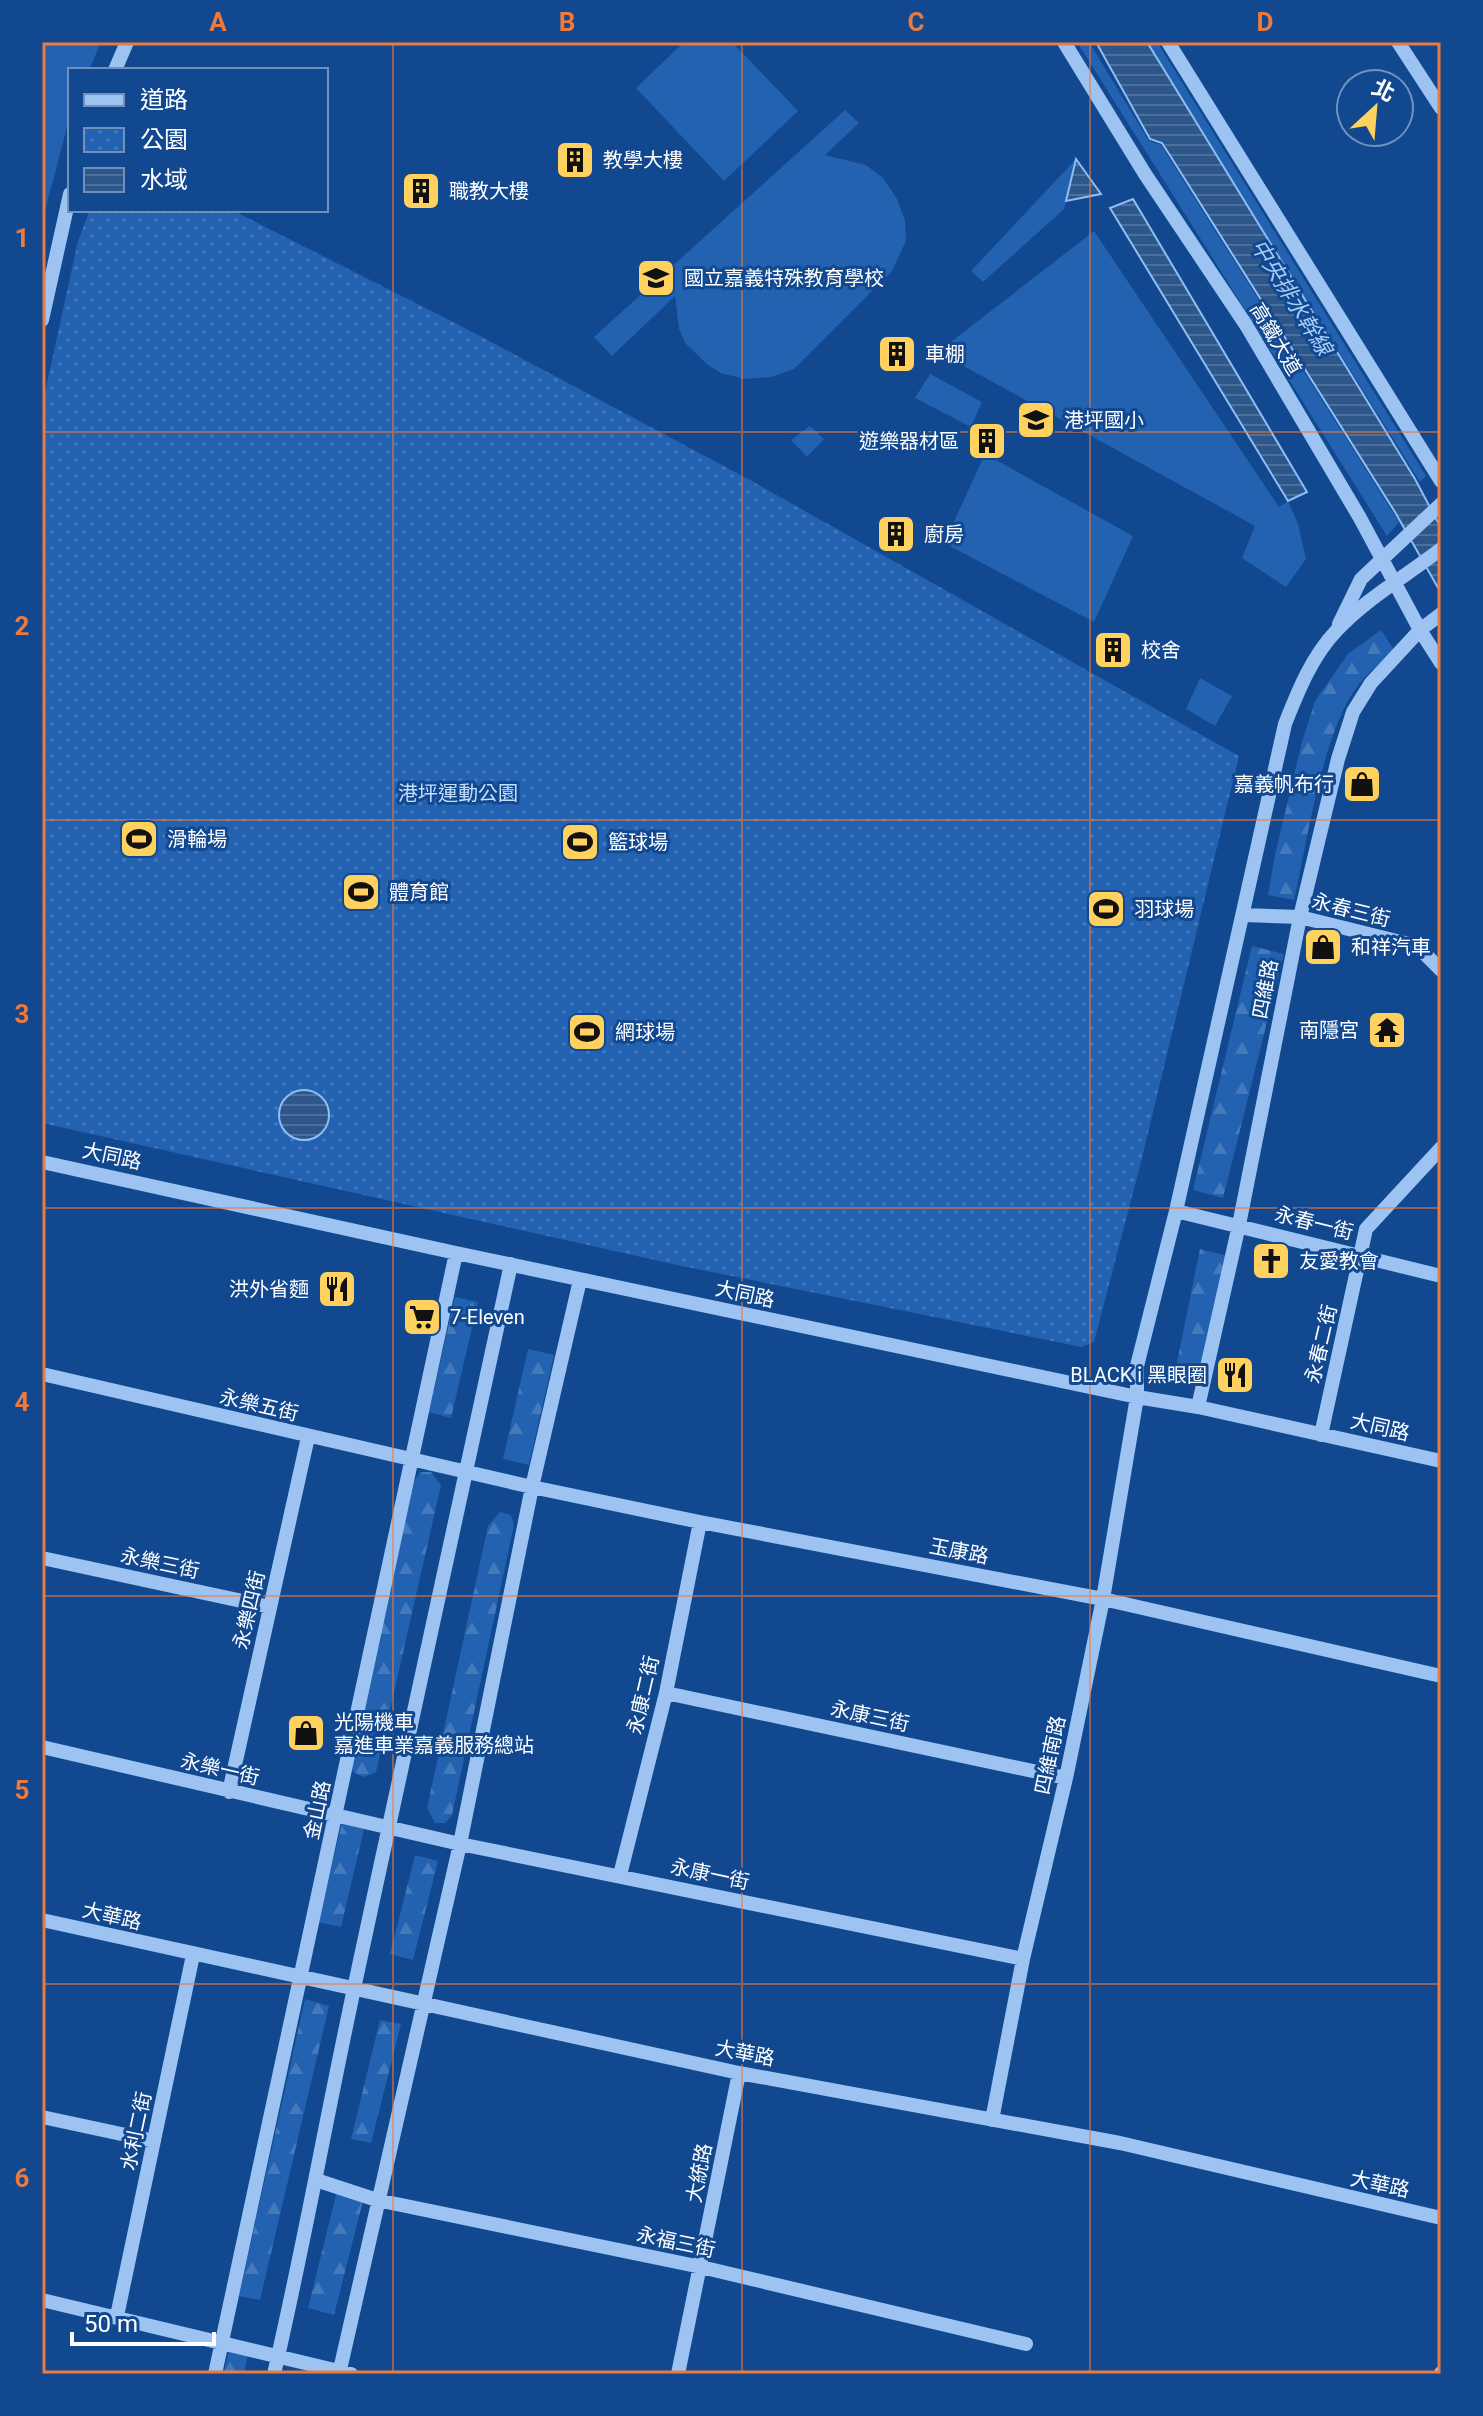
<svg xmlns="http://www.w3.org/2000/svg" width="1483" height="2416" font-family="Roboto,'Noto Sans TC',sans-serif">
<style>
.grass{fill:#2362b0}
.forest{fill:url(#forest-firs)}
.park{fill:url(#park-dots)}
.water{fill:url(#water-rules);stroke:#8ebef6;stroke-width:2}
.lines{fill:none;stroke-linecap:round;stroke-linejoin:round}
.minor{stroke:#9cc3f2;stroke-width:14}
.grid{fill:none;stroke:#ed7a3d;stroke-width:2;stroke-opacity:0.55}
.labels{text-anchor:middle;stroke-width:6;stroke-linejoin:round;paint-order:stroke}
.poi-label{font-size:20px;fill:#fff;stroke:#114890;text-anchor:start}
.street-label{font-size:20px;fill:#fff;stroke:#114890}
.park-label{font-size:20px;fill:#c4defd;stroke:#114890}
.water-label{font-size:22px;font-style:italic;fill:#a8cdf9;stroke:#114890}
.neatline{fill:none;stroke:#ed7a3d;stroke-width:3}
.grid-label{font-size:26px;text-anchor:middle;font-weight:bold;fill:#ed7a3d}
</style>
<defs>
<pattern id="forest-firs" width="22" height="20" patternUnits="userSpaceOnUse" patternTransform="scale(2)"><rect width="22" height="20" fill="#2362b0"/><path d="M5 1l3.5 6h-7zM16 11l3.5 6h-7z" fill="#447abc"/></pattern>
<pattern id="park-dots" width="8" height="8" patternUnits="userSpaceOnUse" patternTransform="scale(2)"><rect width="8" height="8" fill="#2362b0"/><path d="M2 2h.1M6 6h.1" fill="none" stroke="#447abc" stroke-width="1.8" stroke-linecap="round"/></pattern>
<pattern id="water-rules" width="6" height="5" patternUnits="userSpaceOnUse" patternTransform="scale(2)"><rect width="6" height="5" fill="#2d568b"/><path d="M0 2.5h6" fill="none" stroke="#4c6f9c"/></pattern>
</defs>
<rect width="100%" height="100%" fill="#114890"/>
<path class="grass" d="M 43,42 L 101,42 L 89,70 L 70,70 L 70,116 L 42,222 Z
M 684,42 L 732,42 L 798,111 L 724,181 L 636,88 Z
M 1077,42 L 1089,42 L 1149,141 L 1161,145 L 1399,522 L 1387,536 Z
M 1146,42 L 1157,42 L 1426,476 L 1420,482 Z
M 845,110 L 859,123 L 825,155 L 866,165 L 883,178 L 897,199 L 905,221 L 906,241 L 892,271 L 794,369 L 771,377 L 745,379 L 721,373 L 708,365 L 686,344 L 679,329 L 675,296 L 612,356 L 594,337 Z
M 1076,159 L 1064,209 L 983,282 L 971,271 Z
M 1094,231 L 1279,507 L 1288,501 L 1298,524 L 1306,559 L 1286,587 L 1242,558 L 1255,526 L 938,352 Z
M 930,374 L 982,402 L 971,427 L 915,398 Z
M 810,426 L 824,439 L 807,457 L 791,440 Z
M 985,454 L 1133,536 L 1094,622 L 944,543 Z
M 1200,678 L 1232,696 L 1215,726 L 1186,709 Z"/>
<path class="forest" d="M 1381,630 L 1394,650 C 1383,661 1369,672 1359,684 C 1322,731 1308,840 1294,900 L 1268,895 L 1275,855 L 1302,742 L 1315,701 L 1348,654 Z
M 1252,946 L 1284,954 L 1223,1198 L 1193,1190 Z
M 1200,1249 L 1227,1256 L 1202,1373 L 1176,1367 Z
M 455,1297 L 478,1302 L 451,1418 L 429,1412 Z
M 528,1349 L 554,1355 L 529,1465 L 503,1459 Z
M 420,1472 L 431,1472 L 441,1485 L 376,1772 L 364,1777 L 353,1772 L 351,1765 L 414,1482 Z
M 500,1512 L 511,1515 L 514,1525 L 452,1815 L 445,1823 L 435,1823 L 427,1808 L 488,1526 Z
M 342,1823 L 364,1829 L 341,1927 L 318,1922 Z
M 415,1855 L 438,1861 L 413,1960 L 390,1954 Z
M 305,1999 L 329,2006 L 260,2300 L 239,2296 Z
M 380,2020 L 401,2024 L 371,2143 L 351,2139 Z
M 337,2191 L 364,2197 L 334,2315 L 308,2308 Z
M 230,2347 L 248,2352 L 244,2374 L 223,2374 Z"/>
<path class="park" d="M 90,210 L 232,210 L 461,326 L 750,480 L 1239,756 L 1141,1162 L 1094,1342 L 1082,1347 L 677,1265 L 42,1123 L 42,406 L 78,241 Z"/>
<path class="water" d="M 1096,42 L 1147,42 L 1415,479 L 1441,528 L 1441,593 L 1395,512 L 1171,157 L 1162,143 L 1150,139 Z
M 1076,159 L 1101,194 L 1066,201 Z
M 1133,199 L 1307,492 L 1288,501 L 1110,208 Z
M279 1115a25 25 0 1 1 50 0a25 25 0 1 1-50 0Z"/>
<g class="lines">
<path class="minor" d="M 1064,42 L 1145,174 L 1246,325 L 1360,518 L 1420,630 L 1441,663
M 1168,42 L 1441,481
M 1398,42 L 1441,108
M 115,70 L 127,42
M 42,320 L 70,194
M 1339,624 L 1361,579 L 1441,504
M 1243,915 L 1300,917 L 1417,946 L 1441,970
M 42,1162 L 456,1253 L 1137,1397 L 1198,1407 L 1441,1461
M 1176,1211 L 1441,1276
M 42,1374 L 532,1487 L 700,1522 L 1103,1599 L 1441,1676
M 1198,1407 L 1239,1225 L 1300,917 L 1338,759 L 1353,712 L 1371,683 L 1420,630 L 1441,614
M 1321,1435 L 1366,1229 L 1441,1148
M 42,1558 L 270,1607
M 666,1693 L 1066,1778
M 42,1747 L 460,1844 L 1023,1959
M 229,1792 L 308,1437
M 620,1875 L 666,1693 L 700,1522
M 42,1920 L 739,2073 L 1120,2143 L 1441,2218
M 42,2117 L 154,2141
M 992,2120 L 1023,1959 L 1066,1778 L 1103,1599 L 1137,1397 L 1137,1366 L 1176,1211 L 1285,724 C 1298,691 1312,656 1337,630 C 1367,598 1406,576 1441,549
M 316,2180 L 377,2200 L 701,2267 L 1026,2344
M 42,2300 L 351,2374
M 117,2316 L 193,1955
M 215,2374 L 456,1253
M 274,2374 C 304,2245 327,2114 355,1984 C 406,1744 461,1505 511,1264
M 339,2374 L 460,1844 L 532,1487 L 580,1280
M 678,2374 L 739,2073
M 1441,2374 L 1441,2373"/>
</g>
<path class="grid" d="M 393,42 L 393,2374M 742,42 L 742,2374M 1090,42 L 1090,2374M 42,432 L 1441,432M 42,820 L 1441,820M 42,1208 L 1441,1208M 42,1596 L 1441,1596M 42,1984 L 1441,1984"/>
<defs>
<g id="building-square" transform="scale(2)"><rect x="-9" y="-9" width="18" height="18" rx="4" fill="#ffd15e" stroke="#114890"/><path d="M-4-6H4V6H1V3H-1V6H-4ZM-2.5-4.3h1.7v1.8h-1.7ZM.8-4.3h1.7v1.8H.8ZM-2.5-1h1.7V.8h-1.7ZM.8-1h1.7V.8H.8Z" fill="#111"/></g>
<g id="school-square" transform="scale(2)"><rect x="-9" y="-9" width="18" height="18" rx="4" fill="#ffd15e" stroke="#114890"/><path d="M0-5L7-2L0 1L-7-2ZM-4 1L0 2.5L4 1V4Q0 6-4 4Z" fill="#111"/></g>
<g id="shop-square" transform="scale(2)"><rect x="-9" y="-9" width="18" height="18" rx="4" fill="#ffd15e" stroke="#114890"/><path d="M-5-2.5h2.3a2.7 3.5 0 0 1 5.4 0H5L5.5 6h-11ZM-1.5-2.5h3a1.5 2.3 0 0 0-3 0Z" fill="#111"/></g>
<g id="stadium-square" transform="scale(2)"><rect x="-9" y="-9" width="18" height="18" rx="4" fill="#ffd15e" stroke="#114890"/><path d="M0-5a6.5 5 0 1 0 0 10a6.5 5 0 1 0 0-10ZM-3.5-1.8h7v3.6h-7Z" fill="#111"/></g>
<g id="temple-square" transform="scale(2)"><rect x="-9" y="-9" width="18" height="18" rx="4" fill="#ffd15e" stroke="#114890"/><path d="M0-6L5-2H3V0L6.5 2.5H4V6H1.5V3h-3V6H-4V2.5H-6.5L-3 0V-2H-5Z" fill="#111"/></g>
<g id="church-square" transform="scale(2)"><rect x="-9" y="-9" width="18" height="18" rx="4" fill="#ffd15e" stroke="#114890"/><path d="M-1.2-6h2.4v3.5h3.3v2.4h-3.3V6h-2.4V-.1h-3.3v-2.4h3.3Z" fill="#111"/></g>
<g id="restaurant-square" transform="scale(2)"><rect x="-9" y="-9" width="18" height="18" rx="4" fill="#ffd15e" stroke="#114890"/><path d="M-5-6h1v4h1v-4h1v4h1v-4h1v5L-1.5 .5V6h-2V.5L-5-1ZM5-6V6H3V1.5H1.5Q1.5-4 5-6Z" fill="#111"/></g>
<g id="supermarket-square" transform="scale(2)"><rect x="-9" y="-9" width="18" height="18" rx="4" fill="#ffd15e" stroke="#114890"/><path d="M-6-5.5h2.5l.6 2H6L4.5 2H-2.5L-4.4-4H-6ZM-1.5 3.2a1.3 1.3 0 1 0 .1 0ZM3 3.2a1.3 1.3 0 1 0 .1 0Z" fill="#111"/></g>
</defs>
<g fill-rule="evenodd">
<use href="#building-square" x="575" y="160"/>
<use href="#building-square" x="421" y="191"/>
<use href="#school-square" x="656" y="278"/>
<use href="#building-square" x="897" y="354"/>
<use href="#school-square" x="1036" y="420"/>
<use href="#building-square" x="987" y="441"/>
<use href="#building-square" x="896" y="534"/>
<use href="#building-square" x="1113" y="650"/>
<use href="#shop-square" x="1362" y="784"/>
<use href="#stadium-square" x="139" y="839"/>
<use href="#stadium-square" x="580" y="842"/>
<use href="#stadium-square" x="361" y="892"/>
<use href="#stadium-square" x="1106" y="909"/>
<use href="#shop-square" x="1323" y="947"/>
<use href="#temple-square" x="1387" y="1030"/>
<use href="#stadium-square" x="587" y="1032"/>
<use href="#church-square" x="1271" y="1261"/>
<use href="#restaurant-square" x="337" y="1289"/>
<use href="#supermarket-square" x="422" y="1317"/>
<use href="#restaurant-square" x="1235" y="1375"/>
<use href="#shop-square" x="306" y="1733"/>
</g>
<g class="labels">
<g class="poi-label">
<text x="603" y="167">教學大樓</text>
<text x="449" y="198">職教大樓</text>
<text x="684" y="285">國立嘉義特殊教育學校</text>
<text x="925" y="361">車棚</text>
<text x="1064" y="427">港坪國小</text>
<text x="959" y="448" text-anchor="end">遊樂器材區</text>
<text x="924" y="541">廚房</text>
<text x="1141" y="657">校舍</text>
<text x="1334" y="791" text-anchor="end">嘉義帆布行</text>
<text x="167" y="846">滑輪場</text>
<text x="608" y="849">籃球場</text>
<text x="389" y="899">體育館</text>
<text x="1134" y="916">羽球場</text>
<text x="1351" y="954">和祥汽車</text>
<text x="1359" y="1037" text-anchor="end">南隱宮</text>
<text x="615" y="1039">網球場</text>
<text x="1299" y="1268">友愛教會</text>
<text x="309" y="1296" text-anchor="end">洪外省麵</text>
<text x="450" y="1324">7-Eleven</text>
<text x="1207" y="1382" text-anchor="end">BLACK i 黑眼圈</text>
<text x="334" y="1729">光陽機車<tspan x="334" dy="23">嘉進車業嘉義服務總站</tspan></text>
</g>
<g class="street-label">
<text transform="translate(1276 339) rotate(59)" y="7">高鐵大道</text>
<text transform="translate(1351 910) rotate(14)" y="7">永春三街</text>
<text transform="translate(1265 989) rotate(-79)" y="7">四維路</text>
<text transform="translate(112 1156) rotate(12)" y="7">大同路</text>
<text transform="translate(1314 1223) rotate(14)" y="7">永春一街</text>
<text transform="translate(745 1294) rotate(12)" y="7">大同路</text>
<text transform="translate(1321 1344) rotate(-77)" y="7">永春二街</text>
<text transform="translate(259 1405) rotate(13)" y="7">永樂五街</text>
<text transform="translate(1380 1427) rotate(13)" y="7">大同路</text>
<text transform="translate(959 1551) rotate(11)" y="7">玉康路</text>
<text transform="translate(160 1563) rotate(12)" y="7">永樂三街</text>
<text transform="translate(249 1610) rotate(-77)" y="7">永樂四街</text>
<text transform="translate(643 1695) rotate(-77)" y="7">永康二街</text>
<text transform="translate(870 1716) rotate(12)" y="7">永康三街</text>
<text transform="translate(1050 1755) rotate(-78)" y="7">四維南路</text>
<text transform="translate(220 1769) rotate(13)" y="7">永樂一街</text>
<text transform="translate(317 1810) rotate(-78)" y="7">金山路</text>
<text transform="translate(710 1874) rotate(12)" y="7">永康一街</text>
<text transform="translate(112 1916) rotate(13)" y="7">大華路</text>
<text transform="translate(745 2053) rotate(11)" y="7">大華路</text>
<text transform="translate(136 2131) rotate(-78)" y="7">水利二街</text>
<text transform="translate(699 2173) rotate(-79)" y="7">大統路</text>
<text transform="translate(1380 2184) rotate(12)" y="7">大華路</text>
<text transform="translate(676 2242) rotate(12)" y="7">永福三街</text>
</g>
<g class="park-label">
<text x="458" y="800">港坪運動公園</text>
</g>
<g class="water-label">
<text transform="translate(1292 297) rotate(58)" y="8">中央排水幹線</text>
</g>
</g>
<rect width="1483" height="2416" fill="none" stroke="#114890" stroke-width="88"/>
<rect x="68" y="68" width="260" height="144" fill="#114890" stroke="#7091bc" stroke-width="2"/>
<rect x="84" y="94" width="40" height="12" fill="#9cc3f2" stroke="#7091bc" stroke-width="2"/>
<text x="140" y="108" font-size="24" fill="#ffffff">道路</text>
<rect x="84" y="128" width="40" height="24" fill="url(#park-dots)" stroke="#7091bc" stroke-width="2"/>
<text x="140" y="148" font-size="24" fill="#ffffff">公園</text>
<rect x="84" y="168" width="40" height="24" fill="url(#water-rules)" stroke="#7091bc" stroke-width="2"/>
<text x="140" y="188" font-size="24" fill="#ffffff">水域</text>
<g transform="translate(1375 108) rotate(26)"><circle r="38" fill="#114890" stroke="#7091bc" stroke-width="2"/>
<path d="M0-6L14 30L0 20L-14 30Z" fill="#ffd15e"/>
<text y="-12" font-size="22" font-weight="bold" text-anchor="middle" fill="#ffffff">北</text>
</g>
<path d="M72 2332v12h142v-12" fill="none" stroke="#ffffff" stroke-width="4"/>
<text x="84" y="2332" font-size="24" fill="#ffffff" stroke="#114890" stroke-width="6" paint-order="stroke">50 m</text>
<rect x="44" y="44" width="1395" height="2328" class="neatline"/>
<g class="grid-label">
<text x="218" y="31">A</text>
<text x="567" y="31">B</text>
<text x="916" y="31">C</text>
<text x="1265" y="31">D</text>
<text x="22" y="247">1</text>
<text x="22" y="635">2</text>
<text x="22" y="1023">3</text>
<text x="22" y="1411">4</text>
<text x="22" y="1799">5</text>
<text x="22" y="2187">6</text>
</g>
</svg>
